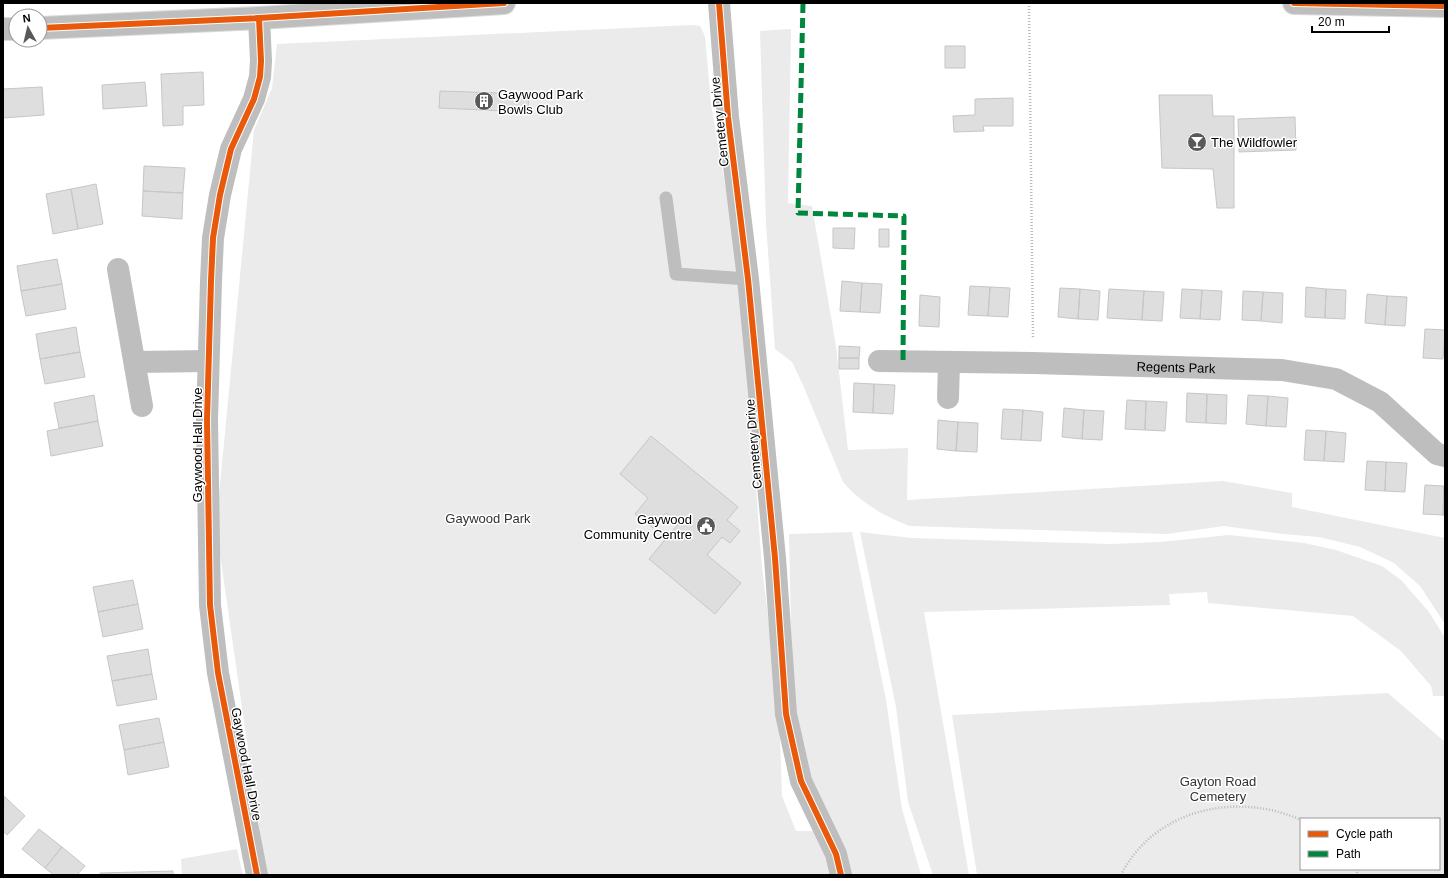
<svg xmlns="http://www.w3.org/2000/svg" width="1448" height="878" font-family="Helvetica,sans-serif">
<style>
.green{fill:#ebebeb;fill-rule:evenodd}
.building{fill:#dedede;stroke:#c6c6c6}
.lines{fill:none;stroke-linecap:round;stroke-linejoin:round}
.primary-casing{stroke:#dbdbdb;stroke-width:24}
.path{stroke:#b9b9b9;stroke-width:2.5;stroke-dasharray:1 2;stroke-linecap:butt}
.lane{stroke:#bebebe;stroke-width:13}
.street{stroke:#bebebe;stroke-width:22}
.primary{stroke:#bebebe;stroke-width:22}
.quiet{stroke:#00873e;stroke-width:5;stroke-dasharray:10 5;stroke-linecap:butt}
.cycleway-casing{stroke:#fff;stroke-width:8}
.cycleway{stroke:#e8590c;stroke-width:6}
.labels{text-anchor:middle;stroke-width:3;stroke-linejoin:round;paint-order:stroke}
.poi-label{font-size:13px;fill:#000;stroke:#fff;text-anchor:start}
.street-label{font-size:13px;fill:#000;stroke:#fff}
.park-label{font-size:13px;fill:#313131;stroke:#fff}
</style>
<rect width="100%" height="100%" fill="#fff"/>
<path class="green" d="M 692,25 L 700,26 L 705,36 L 711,104 L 739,264 L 762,567 L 779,708 L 782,796 L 796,831 L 815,831 L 834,875 L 266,875 L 216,526 L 254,130 L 272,88 L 277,44 Z
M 791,29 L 788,203 L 812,206 L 836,346 L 848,450 L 908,448 L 907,500 L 1223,481 L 1292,493 L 1292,507 L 1445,538 L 1445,624 L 1420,586 L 1394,563 L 1360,547 L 1319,537 L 1283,534 L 1224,526 L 1167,534 L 909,526 C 884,516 861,503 843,482 L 803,385 L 792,362 L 775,349 L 766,224 L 760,31 Z
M 852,532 L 886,700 L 902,809 L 921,875 L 850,875 L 812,783 L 793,714 L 789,534 Z
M 860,532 L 912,538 L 1111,544 L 1160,542 L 1229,535 L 1304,543 L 1336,550 L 1382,566 L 1401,580 L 1429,612 L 1445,638 L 1445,696 L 1433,696 L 1431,686 L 1401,651 L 1353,616 L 1208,603 L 1207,592 L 1169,594 L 1170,605 L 924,612 L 969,875 L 933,875 L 908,802 L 896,707 Z
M 1388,693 L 1445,742 L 1445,875 L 977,875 L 952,715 ZM 1301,819 L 1439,819 L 1439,869 L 1301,869 Z
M 237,849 L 243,875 L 182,875 L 181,859 Z"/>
<path class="building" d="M 945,46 L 965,46 L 965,68 L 945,68 Z
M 203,72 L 204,105 L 183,106 L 183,125 L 163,126 L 161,74 Z
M 145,82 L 147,106 L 103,109 L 102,85 Z
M 42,87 L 44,115 L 3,118 L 3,89 Z
M 440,91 L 529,94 L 528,112 L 439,108 Z
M 1159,95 L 1212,95 L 1213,116 L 1234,116 L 1234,208 L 1217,208 L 1213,169 L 1162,168 Z
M 1013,98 L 1013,126 L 983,126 L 984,131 L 954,132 L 953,116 L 975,115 L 975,99 Z
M 1295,117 L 1296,150 L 1239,152 L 1238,119 Z
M 144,166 L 185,168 L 183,193 L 143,191 Z
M 96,184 L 103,224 L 78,229 L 71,189 Z
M 71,189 L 78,229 L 53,234 L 46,194 Z
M 143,191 L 183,193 L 182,219 L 142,216 Z
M 833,228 L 855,228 L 854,249 L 833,248 Z
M 879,229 L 889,229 L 889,247 L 879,247 Z
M 57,259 L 62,284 L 21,291 L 17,266 Z
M 842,281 L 862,283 L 860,312 L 840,311 Z
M 862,283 L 882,284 L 880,313 L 860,312 Z
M 62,284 L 66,309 L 26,316 L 21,291 Z
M 970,286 L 990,287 L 988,316 L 968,315 Z
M 990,287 L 1010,288 L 1008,317 L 988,316 Z
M 1306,287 L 1326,289 L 1325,318 L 1305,317 Z
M 1060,288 L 1080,289 L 1078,319 L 1058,317 Z
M 1080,289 L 1100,291 L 1098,320 L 1078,319 Z
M 1109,289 L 1144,291 L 1142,320 L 1107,318 Z
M 1182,289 L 1202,290 L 1200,319 L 1180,318 Z
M 1326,289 L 1346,290 L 1345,319 L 1325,318 Z
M 1202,290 L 1222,291 L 1220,320 L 1200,319 Z
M 1144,291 L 1164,292 L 1162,321 L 1142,320 Z
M 1243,291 L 1263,292 L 1261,321 L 1242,320 Z
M 1263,292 L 1283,293 L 1282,323 L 1261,321 Z
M 1367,294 L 1387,296 L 1385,325 L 1365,323 Z
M 920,295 L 940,297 L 939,327 L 919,326 Z
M 1387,296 L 1407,297 L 1405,326 L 1385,325 Z
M 76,327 L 80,352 L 40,359 L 36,334 Z
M 1425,329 L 1445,330 L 1443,359 L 1423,358 Z
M 839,346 L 860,347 L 859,358 L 839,358 Z
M 80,352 L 85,377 L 45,384 L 40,359 Z
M 839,358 L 859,358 L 859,369 L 839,369 Z
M 854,383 L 874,384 L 873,413 L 853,412 Z
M 874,384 L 895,385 L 893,414 L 873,413 Z
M 1187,393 L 1207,394 L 1206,423 L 1186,422 Z
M 1207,394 L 1227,395 L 1226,424 L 1206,423 Z
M 94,395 L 98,421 L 59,428 L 54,403 Z
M 1248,395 L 1268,396 L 1266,426 L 1246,424 Z
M 1268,396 L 1288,398 L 1286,427 L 1266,426 Z
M 1127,400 L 1146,401 L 1145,430 L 1125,429 Z
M 1146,401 L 1167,402 L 1165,431 L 1145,430 Z
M 1064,408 L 1084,410 L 1082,439 L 1062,437 Z
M 1003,409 L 1023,410 L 1021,440 L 1001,439 Z
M 1023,410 L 1043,412 L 1041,441 L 1021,440 Z
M 1084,410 L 1104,411 L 1102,440 L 1082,439 Z
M 938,420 L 958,422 L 956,451 L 937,449 Z
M 98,421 L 103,446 L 51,456 L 47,431 Z
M 958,422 L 978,423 L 977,452 L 956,451 Z
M 1306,430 L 1326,431 L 1324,461 L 1304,460 Z
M 1326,431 L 1346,433 L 1344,462 L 1324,461 Z
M 651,436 L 738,507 L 727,520 L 740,531 L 730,543 L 722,537 L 707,555 L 741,583 L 715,614 L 649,559 L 679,523 L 666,513 L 653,528 L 635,514 L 648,498 L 620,474 Z
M 1367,461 L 1386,462 L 1385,491 L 1365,490 Z
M 1386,462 L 1407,463 L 1405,492 L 1385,491 Z
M 1425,485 L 1444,486 L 1443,515 L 1423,514 Z
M 1444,486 L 1445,486 L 1445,516 L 1443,515 Z
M 133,580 L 138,604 L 98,612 L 93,587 Z
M 138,604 L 143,629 L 103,637 L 98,612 Z
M 148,649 L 152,674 L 112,681 L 107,656 Z
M 152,674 L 157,699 L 117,706 L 112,681 Z
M 159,718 L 164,742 L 124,750 L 119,725 Z
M 164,742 L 169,767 L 128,775 L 124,750 Z
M 4,796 L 25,816 L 7,835 L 3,831 Z
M 39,829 L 62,847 L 45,868 L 22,849 Z
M 62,847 L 85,866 L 77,875 L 54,875 L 45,868 Z
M 173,871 L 173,875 L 100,875 L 100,873 Z"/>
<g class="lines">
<g class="primary-casing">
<path id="primary" d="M 1294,3 L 1445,6
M 40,28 L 259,18 L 504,3
M 3,29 L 16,29"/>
</g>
<path class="path" d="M 1029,3 L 1033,338
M 1356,869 L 1358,875
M 1121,875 C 1154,809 1237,791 1301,820"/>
<path class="lane" d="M 666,198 L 676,274 L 748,279"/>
<g class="street">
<path d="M 719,3 L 728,117 L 748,279 L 775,558 L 786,714 L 801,781 L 836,854 L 841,875"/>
<path d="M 118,269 L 142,406"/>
<path id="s1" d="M 879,361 L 1033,363 L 1282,370 L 1336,379 L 1380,402 L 1437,454 L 1445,456"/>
<path d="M 135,362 L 208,361"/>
<path d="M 948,398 L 949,363"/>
<path d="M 257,875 L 218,673 L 210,605 L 207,420 L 211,281 L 213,238 L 220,195 L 231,149 L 254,99 L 260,77 L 261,61 L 259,18"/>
</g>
<use href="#primary" class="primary"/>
<path class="quiet" d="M 803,3 L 798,213 L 904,216 L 903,361"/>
<g class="cycleway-casing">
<path id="cycleway" d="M 719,3 L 728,117 L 748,279 L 775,558 L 786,714 L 801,781 L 836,854 L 841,875
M 1294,3 L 1445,6
M 40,28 L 259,18 L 504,3
M 257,875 L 218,673 L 210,605 L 207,420 L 211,281 L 213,238 L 220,195 L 231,149 L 254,99 L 260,77 L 261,61 L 259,18"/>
</g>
<use href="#cycleway" class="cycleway"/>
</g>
<defs>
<g id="building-disc" transform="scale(1)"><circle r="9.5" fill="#595959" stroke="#fff"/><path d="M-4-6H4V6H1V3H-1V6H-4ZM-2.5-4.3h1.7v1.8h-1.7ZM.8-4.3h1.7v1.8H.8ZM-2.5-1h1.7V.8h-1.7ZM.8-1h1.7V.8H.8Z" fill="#fff"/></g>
<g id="bar-disc" transform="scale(1)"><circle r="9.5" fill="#595959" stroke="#fff"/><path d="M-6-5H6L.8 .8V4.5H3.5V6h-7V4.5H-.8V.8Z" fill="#fff"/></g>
<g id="civic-disc" transform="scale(1)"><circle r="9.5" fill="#595959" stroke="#fff"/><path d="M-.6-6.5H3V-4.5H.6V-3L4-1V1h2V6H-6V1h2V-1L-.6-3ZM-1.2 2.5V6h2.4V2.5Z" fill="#fff"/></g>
</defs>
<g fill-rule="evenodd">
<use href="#building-disc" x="484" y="101"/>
<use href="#bar-disc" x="1197" y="142"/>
<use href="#civic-disc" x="706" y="526"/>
</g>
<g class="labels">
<g class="poi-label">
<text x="498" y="99">Gaywood Park<tspan x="498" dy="15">Bowls Club</tspan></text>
<text x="1211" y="147">The Wildfowler</text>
<text x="692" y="524" text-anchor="end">Gaywood<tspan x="692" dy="15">Community Centre</tspan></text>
</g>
<g class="street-label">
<text transform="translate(719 122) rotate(-96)" y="5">Cemetery Drive</text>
<text dy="5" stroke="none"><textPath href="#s1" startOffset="297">Regents Park</textPath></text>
<text transform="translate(753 444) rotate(-95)" y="5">Cemetery Drive</text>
<text transform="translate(197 445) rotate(-90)" y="5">Gaywood Hall Drive</text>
<text transform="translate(247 764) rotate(79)" y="5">Gaywood Hall Drive</text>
</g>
<g class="park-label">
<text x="488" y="523">Gaywood Park</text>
<text x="1218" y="786">Gayton Road<tspan x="1218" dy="15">Cemetery</tspan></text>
</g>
</g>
<rect width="1448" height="878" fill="none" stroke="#000000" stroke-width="8"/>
<rect x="1300" y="818" width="140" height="52" fill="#ffffff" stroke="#999999"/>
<rect x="1308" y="831" width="20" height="6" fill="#e8590c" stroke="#999999"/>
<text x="1336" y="838" font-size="12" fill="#000000">Cycle path</text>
<rect x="1308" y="851" width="20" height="6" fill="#00873e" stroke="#999999"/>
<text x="1336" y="858" font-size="12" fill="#000000">Path</text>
<g transform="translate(28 28) rotate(352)"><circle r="19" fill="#ffffff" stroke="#999999"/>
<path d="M0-3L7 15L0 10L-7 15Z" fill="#595959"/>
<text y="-6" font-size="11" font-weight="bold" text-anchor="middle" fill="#000000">N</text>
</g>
<path d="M1312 26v6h77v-6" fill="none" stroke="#000000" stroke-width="2"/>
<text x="1318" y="26" font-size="12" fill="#000000" stroke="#ffffff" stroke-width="3" paint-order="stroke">20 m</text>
</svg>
